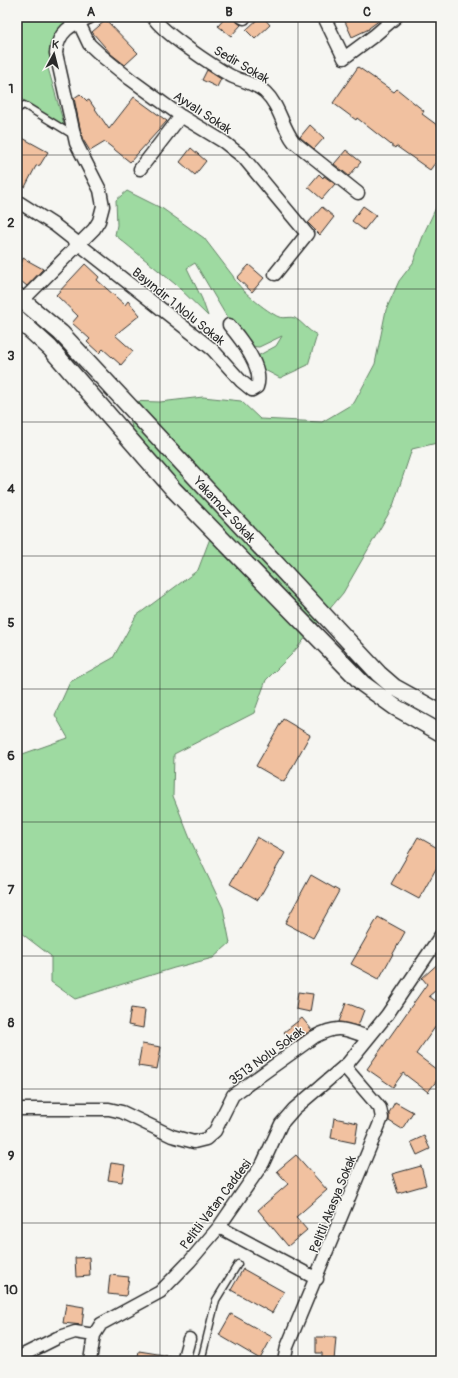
<svg xmlns="http://www.w3.org/2000/svg" width="458" height="1378" font-family="Pangolin,sans-serif">
<style>
.green{fill:#9edaa1;stroke:#648266}
.building{fill:#f1c1a0;stroke:#2b2b2b}
.lines{fill:none;stroke-linecap:round;stroke-linejoin:round}
.lane-casing{stroke:#2b2b2b;stroke-width:9}
.street-casing{stroke:#2b2b2b;stroke-width:15}
.secondary-casing{stroke:#2b2b2b;stroke-width:19}
.lane{stroke:#f6f6f2;stroke-width:6}
.street{stroke:#f6f6f2;stroke-width:12}
.secondary{stroke:#f6f6f2;stroke-width:16}
.grid{fill:none;stroke:#2b2b2b;stroke-width:1;stroke-opacity:0.55}
.labels{text-anchor:middle;stroke-width:3;stroke-linejoin:round;paint-order:stroke}
.street-label{font-size:13px;fill:#2b2b2b;stroke:#f6f6f2}
.neatline{fill:none;stroke:#2b2b2b;stroke-width:1.5}
.grid-label{font-size:13px;text-anchor:middle;font-weight:bold;fill:#2b2b2b}
</style>
<rect width="100%" height="100%" fill="#f6f6f2"/>
<filter id="ink" filterUnits="userSpaceOnUse"><feTurbulence type="fractalNoise" baseFrequency=".025" numOctaves="2"/><feDisplacementMap in="SourceGraphic" scale="8" xChannelSelector="R" yChannelSelector="G"/><feConvolveMatrix kernelMatrix="1 2 1 2 8 2 1 2 1" color-interpolation-filters="sRGB"/></filter>
<g filter="url(#ink)">
<path class="green" d="M 17,17 L 107,17 L 61,30 L 54,43 L 48,68 L 65,128 L 17,96 Z
M 127,191 L 163,209 L 204,238 L 233,276 C 237,288 267,312 279,317 C 284,319 290,316 295,318 C 302,322 308,331 317,335 L 308,365 L 280,378 L 261,368 L 254,358 L 276,346 L 282,336 L 259,347 L 244,346 L 195,263 L 187,268 L 202,299 L 208,316 L 175,284 L 115,235 L 117,225 L 116,200 Z
M 441,197 L 441,442 L 412,449 L 393,506 L 343,593 L 292,654 L 266,680 L 254,713 L 174,754 L 173,796 L 191,841 L 223,908 L 230,943 L 213,958 L 174,968 L 75,999 L 51,982 L 51,956 L 21,933 L 17,934 L 17,756 L 68,738 L 55,715 L 70,682 L 113,658 L 136,616 L 198,570 L 212,533 L 133,432 L 126,401 L 160,402 L 203,397 L 241,401 L 260,419 L 322,422 L 354,403 L 375,364 L 386,310 L 399,281 L 413,263 L 425,231 Z"/>
<path class="building" d="M 226,17 L 231,17 L 241,25 L 231,36 L 218,26 Z
M 260,17 L 263,17 L 270,25 L 255,39 L 246,30 Z
M 343,17 L 384,17 L 369,28 L 369,29 L 352,37 Z
M 106,20 L 138,53 L 125,65 L 111,54 L 92,32 Z
M 358,67 L 394,92 L 397,89 L 424,111 L 422,114 L 441,128 L 441,155 L 430,170 L 396,146 L 395,148 L 357,118 L 356,120 L 333,103 Z
M 207,70 L 221,79 L 217,87 L 202,80 Z
M 80,94 L 87,101 L 89,100 L 109,129 L 134,97 L 167,121 L 130,162 L 105,142 L 90,151 L 82,138 L 74,98 Z
M 310,125 L 324,138 L 314,149 L 300,137 Z
M 17,135 L 48,152 L 40,165 L 36,166 L 25,187 L 17,183 Z
M 191,148 L 206,161 L 195,175 L 180,162 Z
M 346,150 L 361,162 L 349,176 L 334,164 Z
M 319,174 L 323,178 L 324,176 L 335,184 L 322,199 L 308,187 Z
M 363,206 L 376,215 L 364,230 L 352,221 Z
M 322,207 L 334,217 L 320,235 L 308,223 Z
M 23,258 L 43,269 L 27,286 L 17,278 Z
M 85,264 L 99,277 L 97,280 L 125,305 L 128,301 L 140,315 L 115,335 L 133,351 L 121,365 L 103,349 L 99,353 L 87,342 L 90,339 L 72,323 L 78,316 L 56,295 Z
M 249,265 L 264,278 L 252,292 L 237,278 Z
M 283,719 L 310,735 L 284,782 L 256,766 Z
M 257,837 L 285,853 L 258,900 L 230,884 Z
M 418,837 L 441,850 L 441,860 L 419,899 L 391,884 Z
M 311,875 L 339,891 L 313,938 L 285,923 Z
M 378,917 L 405,932 L 379,979 L 351,964 Z
M 441,961 L 441,986 L 429,996 L 441,1005 L 441,1019 L 416,1054 L 441,1073 L 441,1075 L 428,1092 L 403,1073 L 393,1087 L 367,1069 L 427,984 L 422,978 Z
M 298,992 L 313,994 L 310,1012 L 296,1009 Z
M 346,1003 L 364,1010 L 358,1026 L 339,1022 Z
M 131,1008 L 145,1010 L 143,1028 L 128,1025 Z
M 302,1018 L 312,1030 L 293,1043 L 284,1032 Z
M 142,1044 L 161,1047 L 157,1069 L 138,1066 Z
M 395,1102 L 413,1112 L 402,1129 L 389,1121 L 389,1113 Z
M 334,1118 L 358,1123 L 355,1143 L 331,1138 Z
M 424,1136 L 430,1149 L 417,1155 L 411,1142 Z
M 296,1155 L 327,1190 L 296,1217 L 307,1230 L 288,1246 L 258,1210 L 288,1184 L 277,1171 Z
M 111,1163 L 125,1165 L 122,1182 L 108,1180 Z
M 421,1166 L 426,1185 L 398,1193 L 392,1174 Z
M 89,1257 L 90,1276 L 76,1277 L 75,1258 Z
M 243,1269 L 284,1292 L 272,1313 L 231,1290 Z
M 110,1275 L 129,1277 L 126,1296 L 108,1294 Z
M 66,1304 L 84,1307 L 82,1325 L 63,1323 Z
M 231,1314 L 272,1337 L 260,1359 L 219,1335 Z
M 316,1337 L 336,1337 L 334,1361 L 322,1361 L 322,1353 L 316,1353 Z
M 139,1351 L 170,1356 L 169,1361 L 137,1361 Z"/>
<g class="lines">
<g class="lane-casing">
<path id="lane" d="M 17,109 L 24,105 L 73,135
M 201,1361 L 216,1300 L 238,1264"/>
</g>
<g class="street-casing">
<path id="street" d="M 153,17 C 163,33 213,66 231,76 C 242,81 256,84 265,92 C 280,106 282,127 294,142 L 358,193
M 242,17 L 244,18
M 324,17 L 344,58 L 375,35 L 396,17
M 79,23 L 89,44 L 103,57 L 130,79 L 181,116 L 224,142 L 243,157 L 307,234 L 275,274
M 140,169 L 181,116
M 17,201 L 56,226 L 212,349 L 241,381 L 252,390 L 257,387 C 264,369 241,339 229,325
M 17,306 L 94,229 L 99,221 L 103,206 L 100,190 L 76,143 L 56,53 C 58,31 71,25 90,17
M 17,1109 L 109,1109 L 122,1112 L 172,1136 L 194,1142 L 206,1139 L 215,1131 L 233,1095 L 314,1037 C 339,1024 343,1029 368,1037
M 219,1227 L 317,1279
M 17,1358 L 57,1338 L 75,1332 L 94,1335
M 90,1361 L 94,1335 L 101,1324 L 160,1292 L 190,1261 L 219,1227 L 263,1163 L 281,1124 L 294,1109 L 348,1063 L 387,1015 L 441,935
M 183,1361 L 189,1339
M 284,1361 L 287,1347 L 382,1118 L 380,1108 L 344,1066"/>
</g>
<g class="secondary-casing">
<path id="secondary" d="M 17,296 L 61,333 L 379,674 L 394,687 L 441,713
M 17,318 L 50,348 L 174,490 L 363,684 L 395,707 L 441,733"/>
</g>
<use href="#lane" class="lane"/>
<use href="#street" class="street"/>
<use href="#secondary" class="secondary"/>
</g>
</g>
<path class="grid" d="M 160,17 L 160,1361M 298,17 L 298,1361M 17,155 L 441,155M 17,289 L 441,289M 17,422 L 441,422M 17,556 L 441,556M 17,689 L 441,689M 17,822 L 441,822M 17,956 L 441,956M 17,1089 L 441,1089M 17,1223 L 441,1223"/>
<g class="labels">
<g class="street-label">
<text transform="translate(242 64) rotate(30)" y="5">Sedir Sokak</text>
<text transform="translate(203 112) rotate(33)" y="5">Ayvalı Sokak</text>
<text transform="translate(179 306) rotate(39)" y="5">Bayındır 1 Nolu Sokak</text>
<text transform="translate(225 509) rotate(47)" y="5">Yakamoz Sokak</text>
<text transform="translate(266 1055) rotate(-36)" y="5">3513 Nolu Sokak</text>
<text transform="translate(215 1204) rotate(-53)" y="5">Pelitli Vatan Caddesi</text>
<text transform="translate(332 1204) rotate(-68)" y="5">Pelitli Akasya Sokak</text>
</g>
</g>
<rect width="458" height="1378" fill="none" stroke="#f6f6f2" stroke-width="44"/>
<g transform="translate(54 54) rotate(7)" stroke="#f6f6f2" stroke-width="3" paint-order="stroke">
<path d="M0-3L7 15L0 10L-7 15Z" fill="#2b2b2b"/>
<text y="-6" font-size="11" font-weight="bold" text-anchor="middle" fill="#2b2b2b">K</text>
</g>
<rect x="22" y="22" width="414" height="1334" class="neatline"/>
<g class="grid-label">
<text x="91" y="16">A</text>
<text x="229" y="16">B</text>
<text x="367" y="16">C</text>
<text x="11" y="93">1</text>
<text x="11" y="227">2</text>
<text x="11" y="360">3</text>
<text x="11" y="493">4</text>
<text x="11" y="627">5</text>
<text x="11" y="760">6</text>
<text x="11" y="894">7</text>
<text x="11" y="1027">8</text>
<text x="11" y="1160">9</text>
<text x="11" y="1294">10</text>
</g>
</svg>
